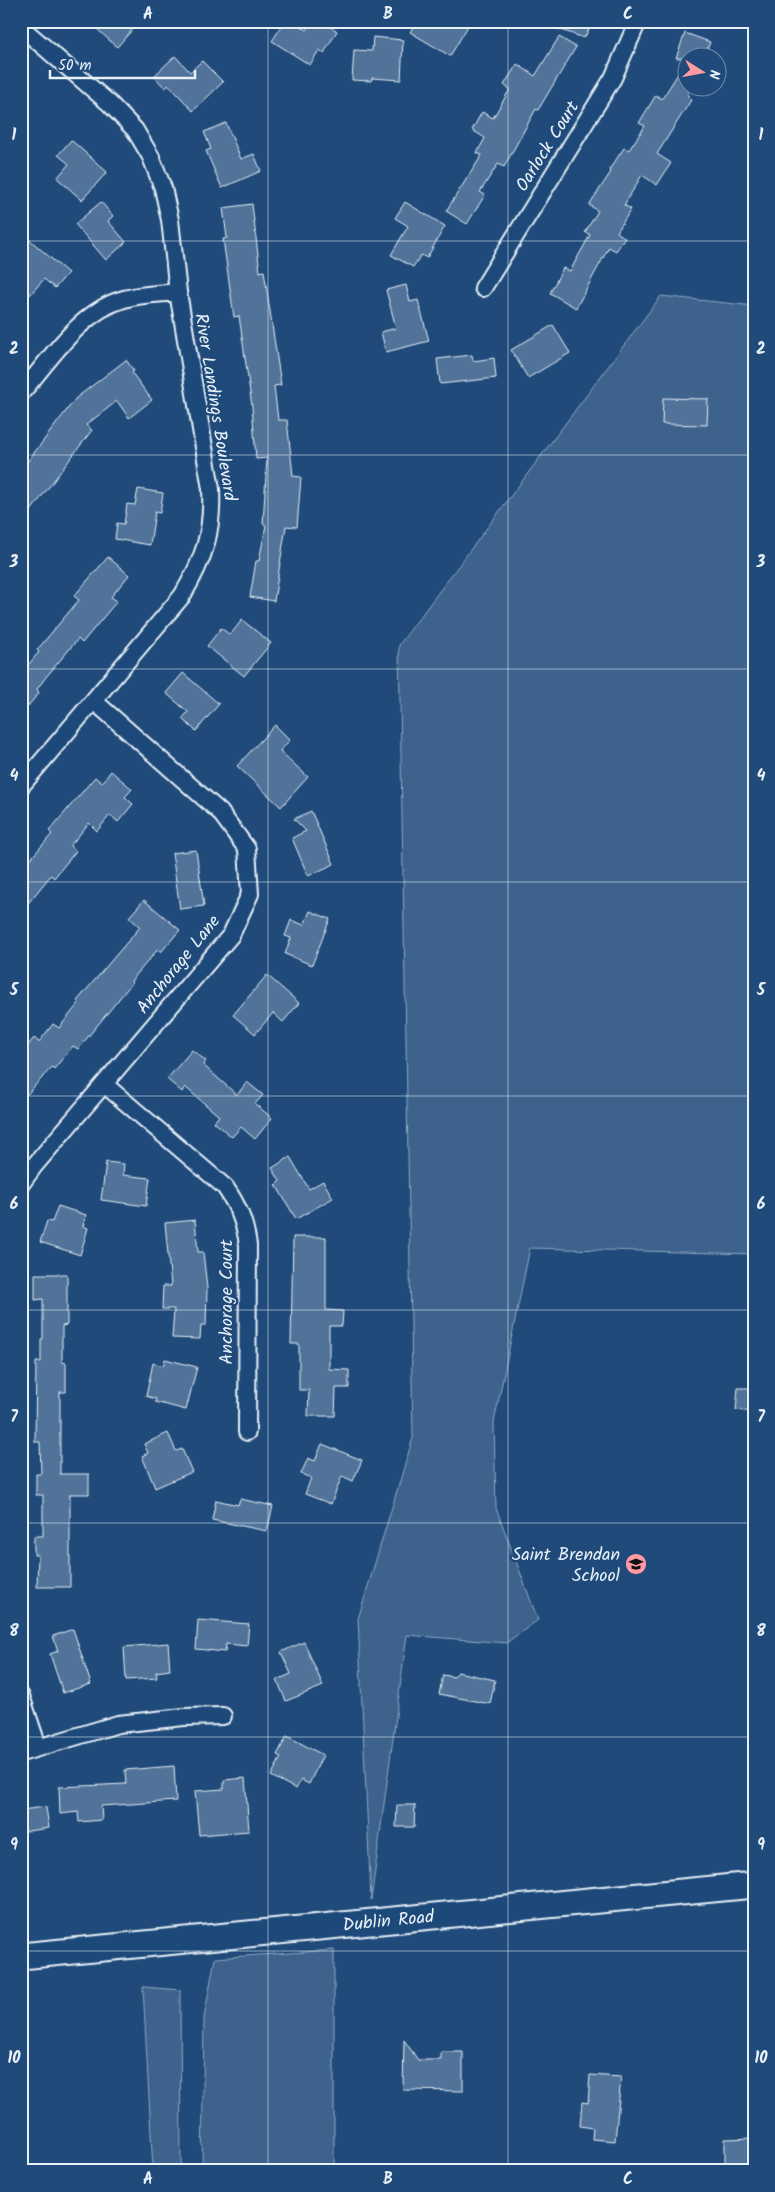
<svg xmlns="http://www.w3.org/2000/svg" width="775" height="2192" font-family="Kalam,sans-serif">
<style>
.green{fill:#3c628c;stroke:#92aac2}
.building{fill:#517399;stroke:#e8f1f8}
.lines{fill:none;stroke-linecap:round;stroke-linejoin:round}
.street-casing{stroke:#e8f1f8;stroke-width:20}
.primary-casing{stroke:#e8f1f8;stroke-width:29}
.street{stroke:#1f4a7a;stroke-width:16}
.primary{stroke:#1f4a7a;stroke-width:25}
.grid{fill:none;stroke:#e8f1f8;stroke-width:1;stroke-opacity:0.55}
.labels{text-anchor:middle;stroke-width:5;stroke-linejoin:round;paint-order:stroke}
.street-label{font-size:18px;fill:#e8f1f8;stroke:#1f4a7a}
.poi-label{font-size:18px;fill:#e8f1f8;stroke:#1f4a7a;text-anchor:end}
.neatline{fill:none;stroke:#e8f1f8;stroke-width:2}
.grid-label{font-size:16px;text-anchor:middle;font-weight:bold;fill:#e8f1f8}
</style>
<rect width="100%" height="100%" fill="#1f4a7a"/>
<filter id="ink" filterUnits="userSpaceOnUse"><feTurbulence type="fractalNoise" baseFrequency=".02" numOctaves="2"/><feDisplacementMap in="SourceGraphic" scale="10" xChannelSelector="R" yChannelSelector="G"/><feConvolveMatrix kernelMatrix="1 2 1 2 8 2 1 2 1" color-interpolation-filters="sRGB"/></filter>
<g filter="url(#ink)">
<path class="green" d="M 661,296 L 754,306 L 754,1254 L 530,1248 L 494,1422 L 496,1508 L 538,1620 L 506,1643 L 407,1635 L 371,1900 L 358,1619 L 413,1438 L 399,645 Z
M 334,1950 L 334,2171 L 202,2171 L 204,2018 L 215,1958 Z
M 143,1987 L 180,1990 L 181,2171 L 153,2171 Z"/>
<path class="building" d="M 88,21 L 140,21 L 117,47 Z
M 285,21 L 292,21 L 307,30 L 313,21 L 321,21 L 337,31 L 324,53 L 319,50 L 310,65 L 272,41 Z
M 417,21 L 471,21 L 450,56 L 410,32 Z
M 544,21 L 594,21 L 584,38 L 544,24 Z
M 685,33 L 710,42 L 704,58 L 676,58 Z
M 373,37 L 403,40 L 401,80 L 372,78 L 371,81 L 352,80 L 354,50 L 372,51 Z
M 559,37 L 576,47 L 538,110 L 536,109 L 504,167 L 498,164 L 480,192 L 485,195 L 467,224 L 446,211 L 482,155 L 477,153 L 485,138 L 472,130 L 482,112 L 493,118 L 510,89 L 504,85 L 517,64 L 535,76 Z
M 175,56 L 190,72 L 202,61 L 223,82 L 193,111 L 169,85 L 165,88 L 154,76 Z
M 688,58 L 688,97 L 691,100 L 657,154 L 671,163 L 657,185 L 642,175 L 624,205 L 631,209 L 617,232 L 625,238 L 616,251 L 609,247 L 576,308 L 550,293 L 563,268 L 570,271 L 590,235 L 585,232 L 598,211 L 589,205 L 611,172 L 609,170 L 624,148 L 629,150 L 645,126 L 639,123 L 656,95 L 662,99 Z
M 226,123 L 241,159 L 254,154 L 261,171 L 222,188 L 206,151 L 211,149 L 204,132 Z
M 71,140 L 107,172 L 82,200 L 57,178 L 69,164 L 58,155 Z
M 101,202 L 113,216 L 108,221 L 126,242 L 106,260 L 75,224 Z
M 405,202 L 445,226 L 427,258 L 421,255 L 413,267 L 391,255 L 408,226 L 395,218 Z
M 252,204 L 260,272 L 264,271 L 281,385 L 274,386 L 278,420 L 287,420 L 293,476 L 301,477 L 297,527 L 286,526 L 274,601 L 250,597 L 256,561 L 259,561 L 266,525 L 263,524 L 267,458 L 256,459 L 252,406 L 239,316 L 234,317 L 223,239 L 227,238 L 223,208 Z
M 30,240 L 68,273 L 55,288 L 44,279 L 21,305 L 21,250 Z
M 406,285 L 410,302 L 418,300 L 429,341 L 386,352 L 381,332 L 396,328 L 386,290 Z
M 553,325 L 570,353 L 528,378 L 511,350 Z
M 472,355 L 473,361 L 494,358 L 496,378 L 440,384 L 437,359 Z
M 126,360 L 134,371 L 132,373 L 152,400 L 129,418 L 117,401 L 86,425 L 92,430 L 21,524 L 21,470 L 76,398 Z
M 663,398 L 708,399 L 707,425 L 662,424 Z
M 138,489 L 163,493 L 160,513 L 155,512 L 150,545 L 115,539 L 117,523 L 124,524 L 127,504 L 135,505 Z
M 108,557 L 129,575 L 111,597 L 117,601 L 82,643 L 78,639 L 46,677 L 37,689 L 39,693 L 21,714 L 21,665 L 24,670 L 39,652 L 37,650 L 79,600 L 74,596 Z
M 242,620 L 271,643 L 244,676 L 207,646 L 221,628 L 230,635 Z
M 183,673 L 219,704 L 196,731 L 182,719 L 188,712 L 166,693 Z
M 275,725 L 290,740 L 280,751 L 308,777 L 281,807 L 237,766 Z
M 111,771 L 132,789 L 125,797 L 133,804 L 118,822 L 110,815 L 97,831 L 89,823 L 70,846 L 76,851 L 54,878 L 51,875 L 21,912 L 21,870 L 52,834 L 49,831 L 95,777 L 102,783 Z
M 311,811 L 334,864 L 308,876 L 292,838 L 306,831 L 294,819 Z
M 196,850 L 204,906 L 180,909 L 172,853 Z
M 144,900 L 180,930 L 161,952 L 158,949 L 131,981 L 132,983 L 78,1049 L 73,1046 L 54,1069 L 52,1067 L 21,1101 L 21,1054 L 34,1038 L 39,1042 L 53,1024 L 59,1028 L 79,1003 L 77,1001 L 140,927 L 129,917 Z
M 310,911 L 330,919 L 312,965 L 285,954 L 291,938 L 285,936 L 291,920 L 304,925 Z
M 267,975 L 299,1003 L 283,1022 L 273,1013 L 255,1034 L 233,1015 Z
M 192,1050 L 206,1061 L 203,1065 L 237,1095 L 247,1082 L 263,1095 L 255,1104 L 272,1118 L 255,1139 L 241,1127 L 232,1137 L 214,1122 L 219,1116 L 185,1087 L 182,1092 L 167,1079 Z
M 290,1157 L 309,1189 L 323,1181 L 333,1198 L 296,1219 L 276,1185 L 280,1181 L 272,1168 Z
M 106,1162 L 124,1164 L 123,1175 L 150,1178 L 146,1206 L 101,1200 Z
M 58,1206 L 86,1215 L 83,1226 L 88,1228 L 80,1255 L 40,1242 L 47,1221 L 52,1222 Z
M 195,1220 L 198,1252 L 203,1252 L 207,1288 L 206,1325 L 201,1325 L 200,1339 L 172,1338 L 174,1309 L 162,1309 L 163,1286 L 171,1286 L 165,1223 Z
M 293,1237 L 326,1237 L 326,1310 L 343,1311 L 342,1326 L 329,1326 L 329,1369 L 349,1370 L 349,1388 L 336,1388 L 335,1416 L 308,1416 L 309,1390 L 299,1390 L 299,1344 L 291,1344 Z
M 35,1274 L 67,1274 L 67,1325 L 62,1326 L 62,1362 L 66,1363 L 66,1392 L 60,1392 L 60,1474 L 89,1474 L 89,1494 L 70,1494 L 70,1587 L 37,1587 L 38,1555 L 34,1555 L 34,1536 L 43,1536 L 43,1495 L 36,1495 L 36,1474 L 41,1474 L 40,1442 L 35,1442 L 36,1362 L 41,1362 L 41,1339 L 43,1339 L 43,1299 L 35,1300 Z
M 165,1359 L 197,1367 L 186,1410 L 155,1402 L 156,1399 L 146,1396 L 153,1363 L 163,1366 Z
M 738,1388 L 754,1388 L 754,1412 L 736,1410 Z
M 168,1433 L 176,1451 L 182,1449 L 192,1472 L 155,1488 L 142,1456 L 148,1453 L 144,1444 Z
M 322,1444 L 362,1460 L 353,1481 L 342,1476 L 331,1504 L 305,1494 L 311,1478 L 301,1474 L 308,1458 L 315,1461 Z
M 240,1499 L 273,1506 L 267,1531 L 212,1520 L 216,1500 L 238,1505 Z
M 198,1620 L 249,1624 L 247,1646 L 226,1644 L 225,1652 L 196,1649 Z
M 73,1629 L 91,1684 L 63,1693 L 50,1654 L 58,1651 L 53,1636 Z
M 304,1642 L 323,1686 L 286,1701 L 277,1680 L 291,1674 L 281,1652 Z
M 168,1643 L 170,1670 L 156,1672 L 157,1678 L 126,1680 L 124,1647 Z
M 458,1672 L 495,1680 L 490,1704 L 439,1694 L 443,1675 L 454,1677 Z
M 287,1736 L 323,1755 L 309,1784 L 301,1780 L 296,1789 L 271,1776 L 281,1757 L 277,1755 Z
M 174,1766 L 176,1801 L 101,1806 L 102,1820 L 79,1822 L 78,1812 L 60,1814 L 59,1787 L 126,1784 L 125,1770 Z
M 245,1778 L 249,1831 L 199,1835 L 195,1791 L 224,1789 L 224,1780 Z
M 397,1805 L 415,1805 L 414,1827 L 396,1827 Z
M 46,1807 L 49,1828 L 21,1832 L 21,1810 Z
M 404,2040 L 418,2060 L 441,2060 L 441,2052 L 463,2052 L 463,2091 L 403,2090 Z
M 590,2075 L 621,2077 L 615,2141 L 592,2139 L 593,2128 L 580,2126 L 582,2102 L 588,2103 Z
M 754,2138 L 754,2171 L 725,2171 L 725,2139 Z"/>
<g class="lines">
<g class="street-casing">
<path id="street" d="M 21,27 L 110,104 L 135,130 L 151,157 L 163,188 L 170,220 L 178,292 L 211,489 C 213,533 204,559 182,596 L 21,786
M 483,288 L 613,78 L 638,21
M 21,393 C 50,360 80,311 124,299 C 141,294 160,294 178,292
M 104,1084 L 225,1187 C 238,1206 245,1222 248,1245 L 247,1432
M 21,1184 L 34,1166 L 231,935 L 250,894 L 247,849 L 220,812 L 94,701
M 21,1696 L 38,1747
M 21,1753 L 118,1724 L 184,1717 L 223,1716"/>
</g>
<g class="primary-casing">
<g id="primary">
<path id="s1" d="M 21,1956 L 754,1885"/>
</g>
</g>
<use href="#street" class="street"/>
<use href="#primary" class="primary"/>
</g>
</g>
<path class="grid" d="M 268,21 L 268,2171M 508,21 L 508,2171M 21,241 L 754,241M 21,455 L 754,455M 21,669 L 754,669M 21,882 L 754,882M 21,1096 L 754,1096M 21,1310 L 754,1310M 21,1523 L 754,1523M 21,1737 L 754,1737M 21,1951 L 754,1951"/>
<defs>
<g id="school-disc" transform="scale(1.125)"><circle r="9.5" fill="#ff9aa2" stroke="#1f4a7a"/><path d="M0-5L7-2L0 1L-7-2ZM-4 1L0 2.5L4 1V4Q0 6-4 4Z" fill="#111"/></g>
</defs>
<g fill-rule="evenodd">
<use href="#school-disc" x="636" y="1564"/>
</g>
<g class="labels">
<g class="street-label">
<text transform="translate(547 146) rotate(-58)" y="6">Oarlock Court</text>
<text transform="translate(216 407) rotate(81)" y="6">River Landings Boulevard</text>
<text transform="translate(178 964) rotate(-51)" y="6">Anchorage Lane</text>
<text transform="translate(226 1302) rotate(-90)" y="6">Anchorage Court</text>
<text dy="6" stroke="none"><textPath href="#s1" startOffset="369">Dublin Road</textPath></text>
</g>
<g class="poi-label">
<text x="620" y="1560">Saint Brendan<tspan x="620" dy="21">School</tspan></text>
</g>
</g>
<rect width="775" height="2192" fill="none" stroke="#1f4a7a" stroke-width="55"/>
<g transform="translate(702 72) rotate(101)"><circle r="24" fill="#1f4a7a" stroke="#6f8dac"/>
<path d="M0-4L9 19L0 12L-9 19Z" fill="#ff9aa2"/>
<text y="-8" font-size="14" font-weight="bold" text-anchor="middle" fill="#e8f1f8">N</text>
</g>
<path d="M50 70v8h145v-8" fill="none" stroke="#e8f1f8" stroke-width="2.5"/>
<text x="58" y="70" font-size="15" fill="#e8f1f8" stroke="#1f4a7a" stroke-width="4" paint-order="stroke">50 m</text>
<rect x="28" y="28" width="720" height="2136" class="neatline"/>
<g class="grid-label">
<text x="148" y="19">A</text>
<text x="388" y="19">B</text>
<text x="628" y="19">C</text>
<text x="14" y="140">1</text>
<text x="761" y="140">1</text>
<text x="14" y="354">2</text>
<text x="761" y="354">2</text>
<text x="14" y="567">3</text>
<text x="761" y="567">3</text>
<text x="14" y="781">4</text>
<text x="761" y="781">4</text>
<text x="14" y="995">5</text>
<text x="761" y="995">5</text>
<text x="14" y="1209">6</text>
<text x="761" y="1209">6</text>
<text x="14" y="1422">7</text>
<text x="761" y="1422">7</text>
<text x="14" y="1636">8</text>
<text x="761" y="1636">8</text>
<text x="14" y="1850">9</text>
<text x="761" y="1850">9</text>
<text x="14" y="2063">10</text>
<text x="761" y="2063">10</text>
<text x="148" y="2184">A</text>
<text x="388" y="2184">B</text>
<text x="628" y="2184">C</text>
</g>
</svg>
